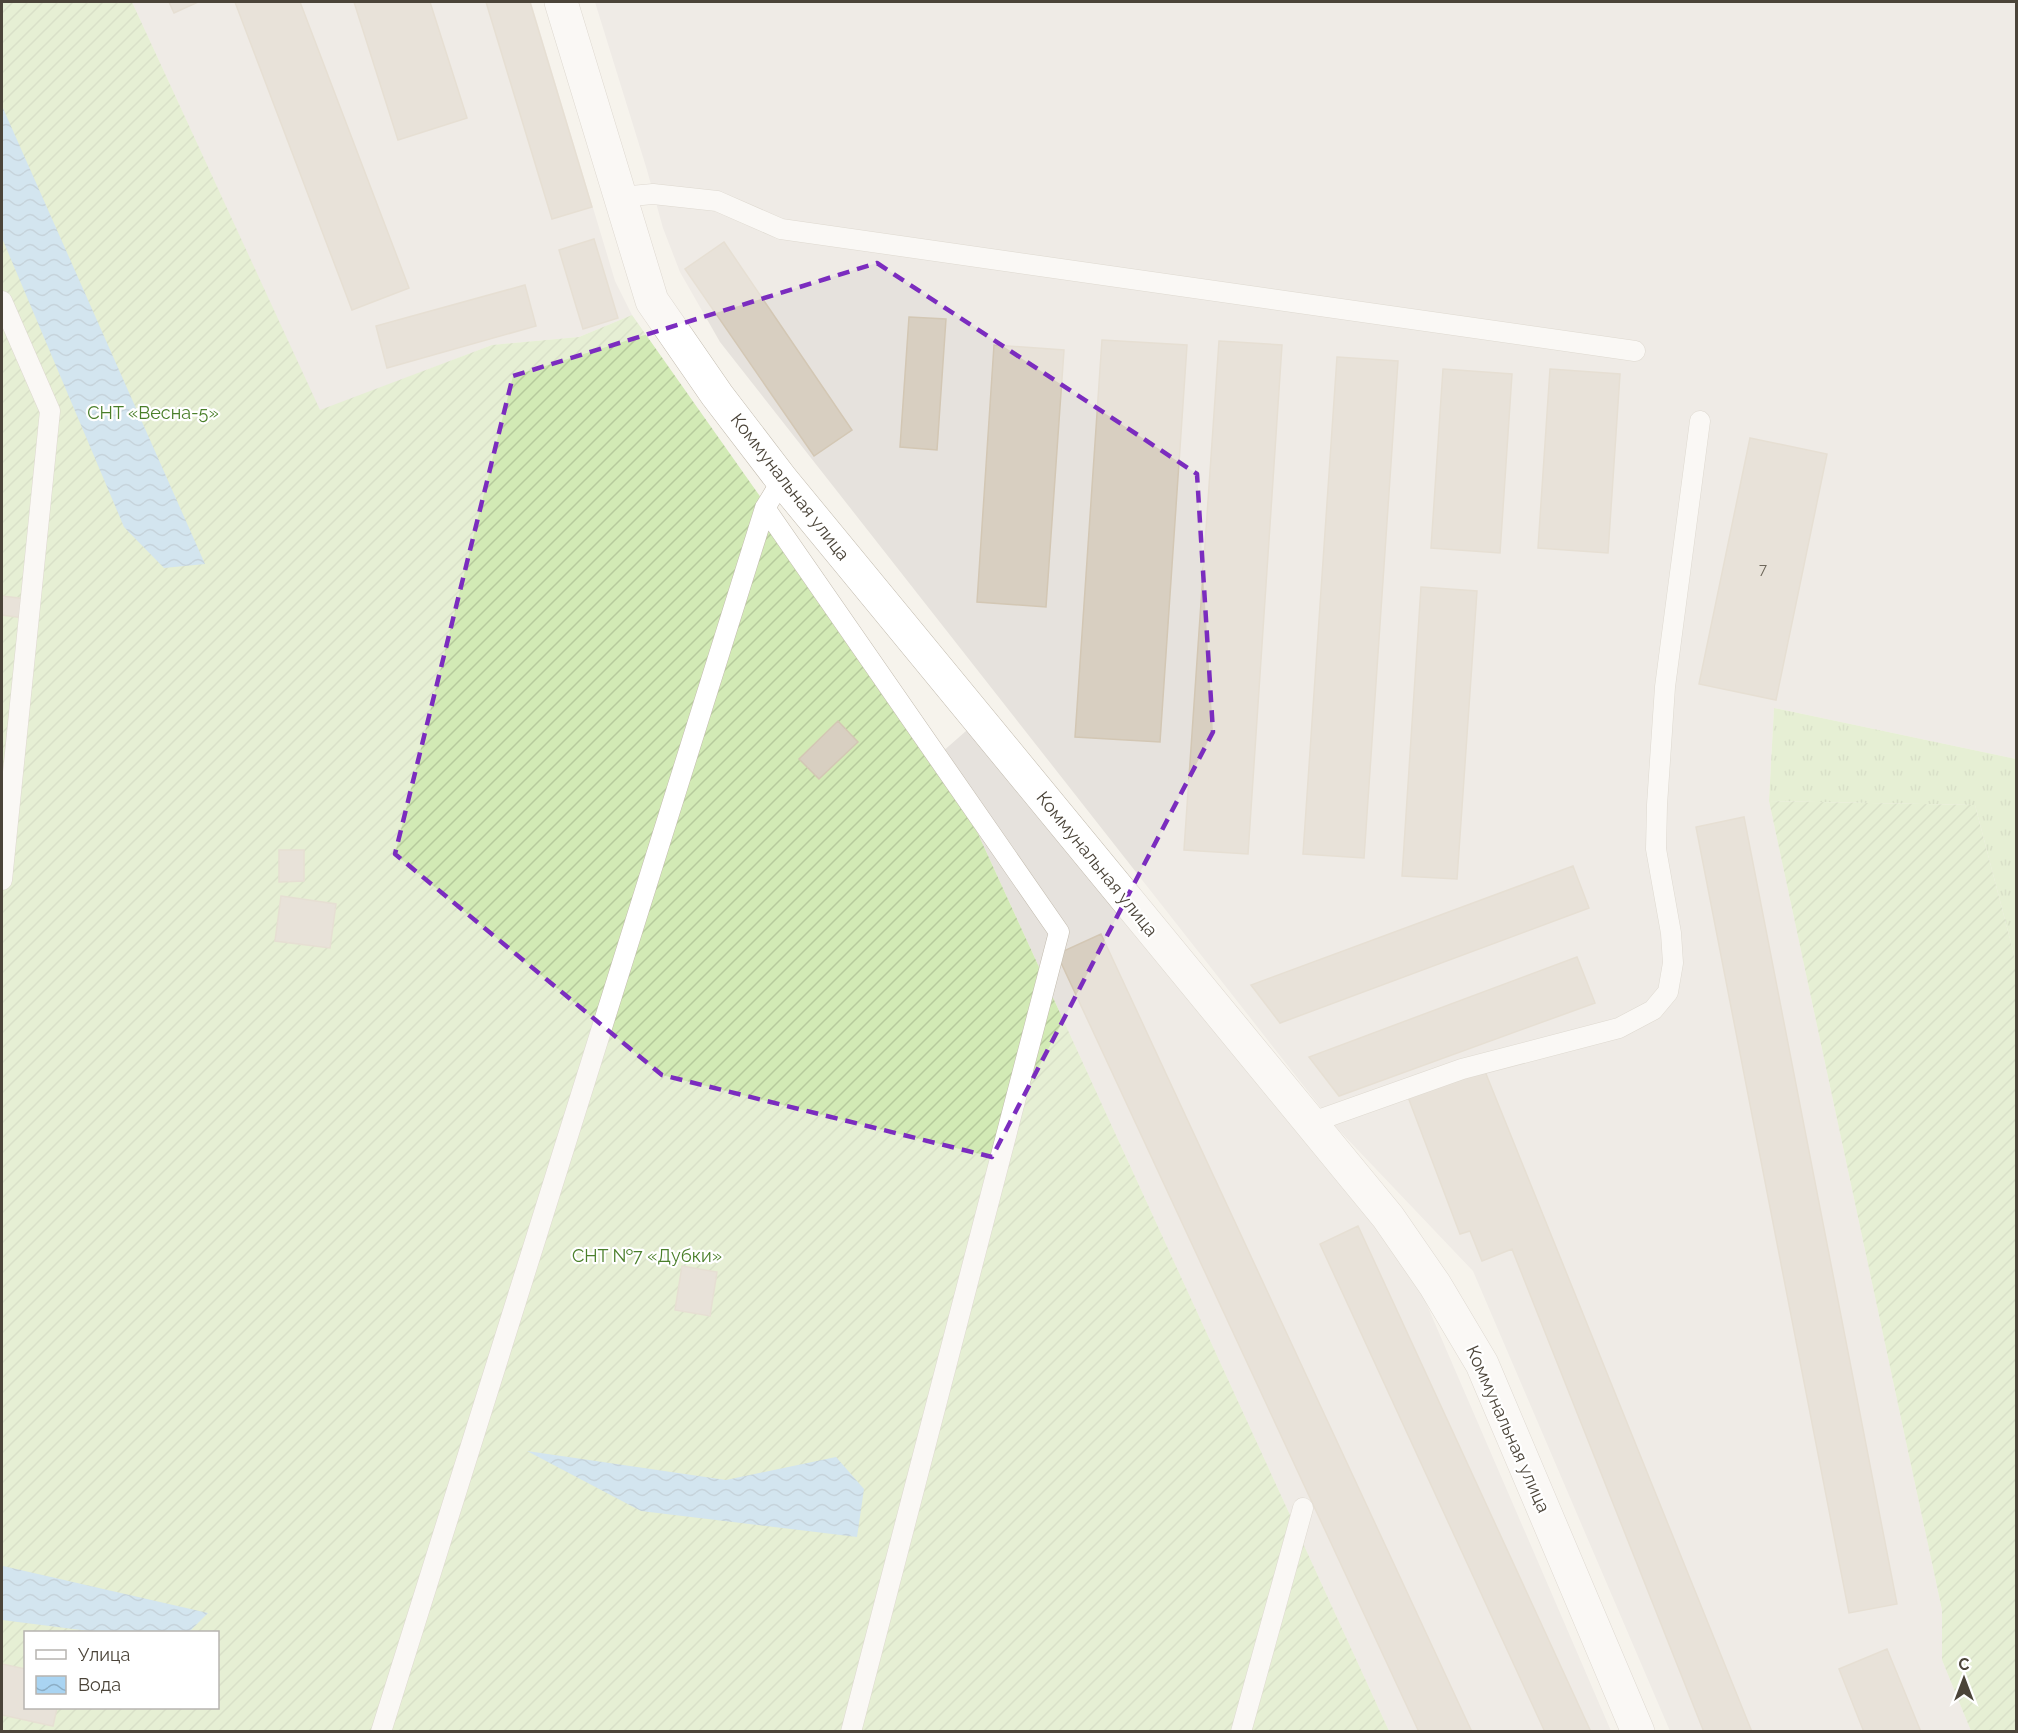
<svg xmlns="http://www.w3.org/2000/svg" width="2018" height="1733" font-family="Raleway,sans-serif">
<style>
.industrial{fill:#e6e2dd}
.grass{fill:url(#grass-tufts)}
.garden{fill:url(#garden-furrows);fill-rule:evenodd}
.water{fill:url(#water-waves)}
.building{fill:#d8cfc1;stroke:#d3c7b4;stroke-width:1.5}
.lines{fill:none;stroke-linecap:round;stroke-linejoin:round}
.service-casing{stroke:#c2bbae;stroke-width:21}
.tertiary-casing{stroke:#c2bbae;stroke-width:34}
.service{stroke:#fff;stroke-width:20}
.tertiary{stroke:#fff;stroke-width:33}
.marked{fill:none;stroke:#7b2cbf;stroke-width:4.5;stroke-dasharray:12 8;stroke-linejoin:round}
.labels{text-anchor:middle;stroke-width:4.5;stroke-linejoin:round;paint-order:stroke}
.number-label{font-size:15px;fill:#6e675b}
.park-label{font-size:18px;fill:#4a7f2a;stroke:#fff}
.street-label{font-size:18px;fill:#4b4439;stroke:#fff}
</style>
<defs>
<pattern id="grass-tufts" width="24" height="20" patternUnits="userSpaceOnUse" patternTransform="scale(1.5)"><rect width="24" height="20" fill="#d2eab5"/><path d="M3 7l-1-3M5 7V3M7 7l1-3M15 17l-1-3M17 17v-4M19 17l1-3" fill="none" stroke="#b6ca9c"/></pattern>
<pattern id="garden-furrows" width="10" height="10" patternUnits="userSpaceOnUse" patternTransform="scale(1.5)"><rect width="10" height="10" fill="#d2eab5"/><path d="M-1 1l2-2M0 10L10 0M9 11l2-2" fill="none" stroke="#b6ca9c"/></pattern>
<pattern id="water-waves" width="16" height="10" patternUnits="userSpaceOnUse" patternTransform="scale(1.5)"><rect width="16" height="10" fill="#a9d4f2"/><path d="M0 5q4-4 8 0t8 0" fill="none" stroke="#8caec5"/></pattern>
</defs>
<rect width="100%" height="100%" fill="#f6f3ec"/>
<path class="industrial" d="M 132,2 L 531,2 L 615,281 L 632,315 L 579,337 L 492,345 L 320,411 Z
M 595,2 L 2016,2 L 2016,759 L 1774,708 L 1769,801 L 1942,1610 L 1942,1660 L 1971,1731 L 1670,1731 L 1473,1271 L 1336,1127 L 720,342 L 680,272 L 663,228 L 647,170 Z
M 974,724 L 1414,1275 L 1611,1731 L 1389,1731 L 941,753 Z"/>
<path class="grass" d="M 1774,708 L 2016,759 L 2016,962 L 1975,805 L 1769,801 Z"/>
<path class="garden" d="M 2,2 L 132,2 L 320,410 L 492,345 L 579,337 L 632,315 L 941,753 L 1389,1731 L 2,1732 ZM 26,1632 L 218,1632 L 218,1708 L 26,1708 Z
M 1769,801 L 1975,805 L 2016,962 L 2016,1731 L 1971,1731 L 1942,1660 L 1942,1610 Z"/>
<path class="water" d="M 2,106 L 205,564 L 164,568 L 124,527 L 2,238 Z
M 527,1451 L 726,1480 L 836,1457 L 864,1489 L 857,1537 L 641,1511 Z
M 2,1566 L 3,1566 L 208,1613 L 189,1632 L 97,1632 L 2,1620 Z"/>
<path class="building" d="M 169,2 L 198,2 L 174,13 Z
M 235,2 L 300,2 L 409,288 L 352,310 Z
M 354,2 L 430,2 L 467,118 L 398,140 Z
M 486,2 L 530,2 L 592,207 L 552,219 Z
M 594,239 L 618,318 L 583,329 L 559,250 Z
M 724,242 L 852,430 L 814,456 L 685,269 Z
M 525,285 L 536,326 L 387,368 L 376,326 Z
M 909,317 L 946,319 L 937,450 L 900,447 Z
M 1102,340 L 1187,345 L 1160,742 L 1075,737 Z
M 1219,341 L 1282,345 L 1248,854 L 1184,850 Z
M 994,345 L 1064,350 L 1046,607 L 977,602 Z
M 1337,357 L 1398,361 L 1364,858 L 1303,854 Z
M 1443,369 L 1512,374 L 1500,553 L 1431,548 Z
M 1550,369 L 1620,374 L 1608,553 L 1538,548 Z
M 1750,438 L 1827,454 L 1776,700 L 1699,684 Z
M 1421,587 L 1477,591 L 1457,879 L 1402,876 Z
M 2,596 L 27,599 L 24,618 L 2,615 Z
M 838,721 L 858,742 L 819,779 L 799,759 Z
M 1744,817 L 1897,1604 L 1849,1613 L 1696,827 Z
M 279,850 L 304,850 L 304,881 L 279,882 Z
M 1573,866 L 1589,908 L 1280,1023 L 1251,985 Z
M 281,896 L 336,904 L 330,948 L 275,941 Z
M 1101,934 L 1472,1732 L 1419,1732 L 1057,954 Z
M 1577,957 L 1595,1003 L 1339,1096 L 1309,1057 Z
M 1484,1069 L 1752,1732 L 1704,1732 L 1512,1249 L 1482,1261 L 1470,1231 L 1460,1234 L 1408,1097 Z
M 1358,1226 L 1591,1732 L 1545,1732 L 1320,1244 Z
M 682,1266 L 717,1272 L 710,1316 L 675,1310 Z
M 1887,1649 L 1921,1732 L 1864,1732 L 1839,1669 Z
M 2,1664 L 26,1669 L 26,1708 L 57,1708 L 53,1726 L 2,1715 Z"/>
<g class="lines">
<g class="service-casing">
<path id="service" d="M 620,197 L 653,194 L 717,201 L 781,229 L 1635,351
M 2,301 L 50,411 L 2,880
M 765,508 L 1059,932 L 851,1732
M 1310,1123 L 1462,1069 L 1619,1028 L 1653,1010 L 1668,992 L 1673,963 L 1671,933 L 1656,849 L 1657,805 L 1665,687 L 1700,421
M 381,1732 L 765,508 L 782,480
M 1241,1732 L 1303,1508"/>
</g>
<g class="tertiary-casing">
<path id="tertiary" d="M 561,2 L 652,301 L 717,395 L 782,480 L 1388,1217 L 1435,1285 L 1482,1364 L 1638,1732"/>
</g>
<use href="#service" class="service"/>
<use href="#tertiary" class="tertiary"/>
</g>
<path d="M0 0H2018V1733H0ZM 877,263 L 1197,474 L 1213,732 L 992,1157 L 662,1075 L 395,854 L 513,376 Z" fill="#f6f3ec" fill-opacity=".55" fill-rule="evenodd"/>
<path class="marked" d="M 877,263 L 1197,474 L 1213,732 L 992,1157 L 662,1075 L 395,854 L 513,376 Z"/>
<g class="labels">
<g class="number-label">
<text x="1763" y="574">7</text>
</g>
<g class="park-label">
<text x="153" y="419">СНТ «Весна-5»</text>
<text x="647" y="1262">СНТ №7 «Дубки»</text>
</g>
<g class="street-label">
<text transform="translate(790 487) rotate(52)" y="6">Коммунальная улица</text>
<text transform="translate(1097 864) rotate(51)" y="6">Коммунальная улица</text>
<text transform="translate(1508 1429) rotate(66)" y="6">Коммунальная улица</text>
</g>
</g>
<rect width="2018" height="1733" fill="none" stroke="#4b4439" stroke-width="6"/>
<rect x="24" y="1631" width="195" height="78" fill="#ffffff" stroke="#b7b4b0" stroke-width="1.5"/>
<rect x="36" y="1650" width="30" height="9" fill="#ffffff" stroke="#b7b4b0" stroke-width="1.5"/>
<text x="78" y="1661" font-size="18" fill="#4b4439">Улица</text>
<rect x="36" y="1676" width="30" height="18" fill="url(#water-waves)" stroke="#b7b4b0" stroke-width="1.5"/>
<text x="78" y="1691" font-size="18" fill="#4b4439">Вода</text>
<g transform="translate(1964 1679)" stroke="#ffffff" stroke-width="4.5" paint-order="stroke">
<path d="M0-4.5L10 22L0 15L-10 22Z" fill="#4b4439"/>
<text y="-9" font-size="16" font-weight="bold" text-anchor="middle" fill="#4b4439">С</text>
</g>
</svg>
